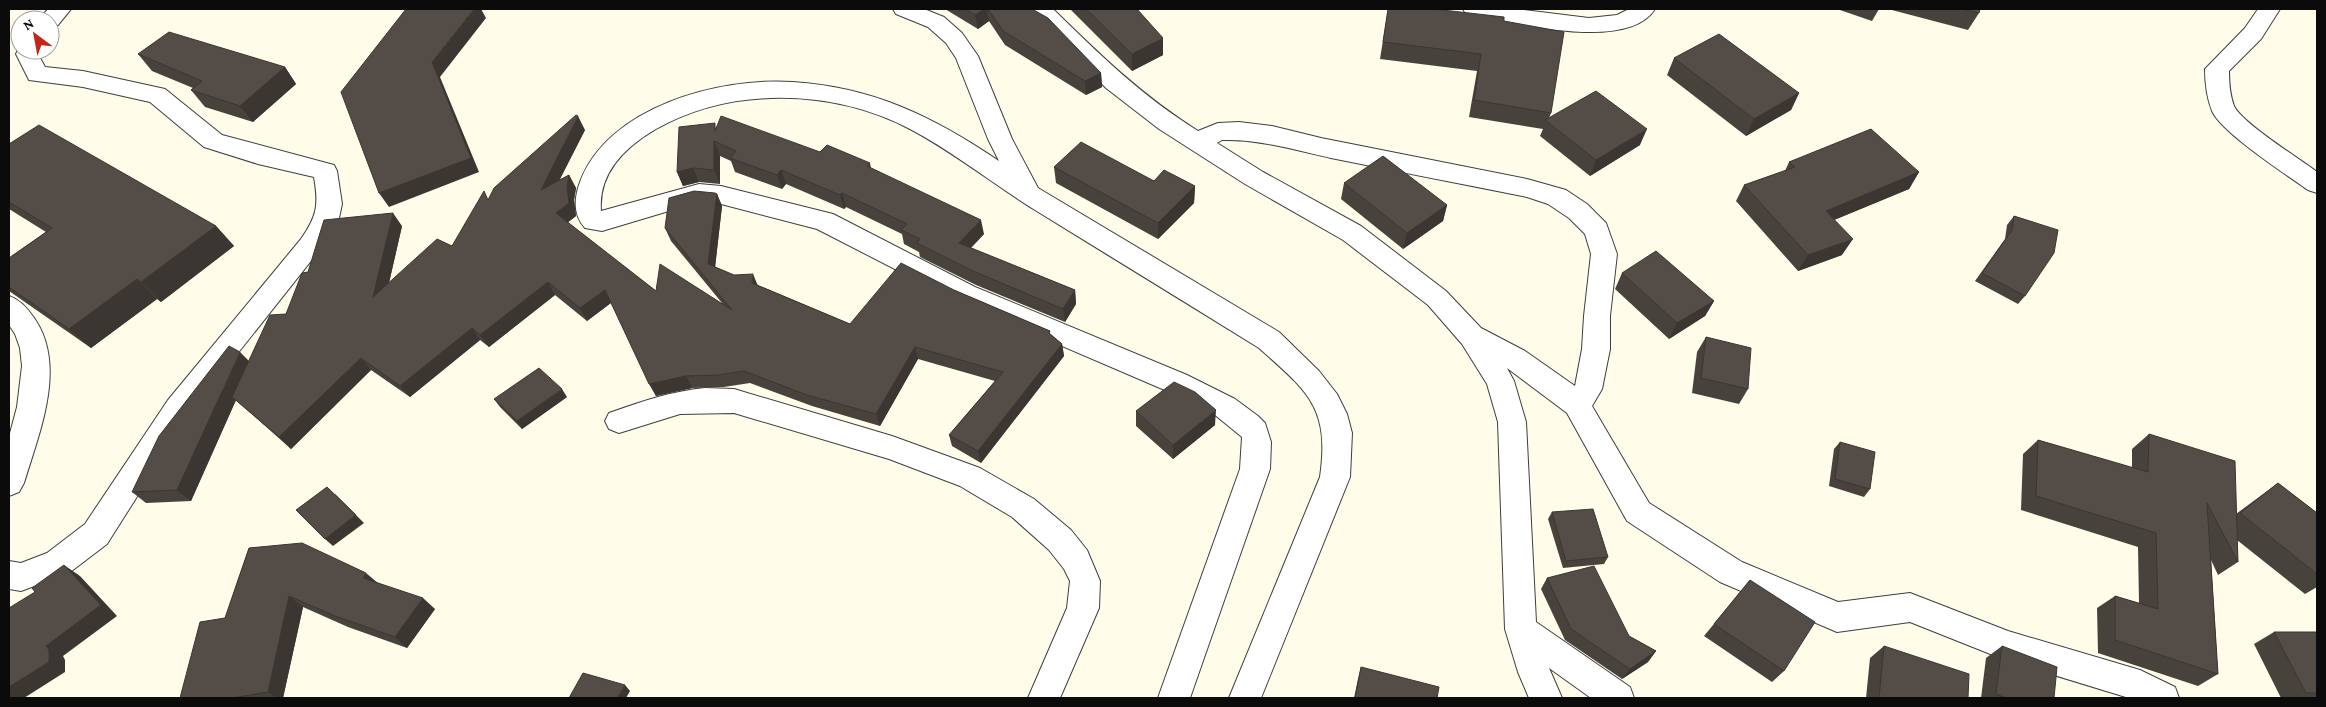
<svg xmlns="http://www.w3.org/2000/svg" width="2326" height="707" font-family="'Crimson Pro',serif">
<style>
.lines{fill:none;stroke-linecap:round;stroke-linejoin:round}
.minor-casing{stroke:#3e3e3e;stroke-width:2}
.minor{fill:#fff;fill-rule:evenodd}
.wall{fill:#48423d}
.shaded-wall{fill:#3b3632}
.building{fill:#544d47;stroke:#3b3632}
</style>
<rect width="100%" height="100%" fill="#fffde9"/>
<g class="lines">
<g class="minor-casing">
<path id="minor" d="M 48,9 L 71,9 L 58,25 L 50,27 L 50,20 L 39,20 Z
M 893,9 L 924,9 L 944,17 L 962,33 L 978,56 L 1012,139 L 1038,188 L 1279,332 L 1319,371 L 1337,394 L 1347,414 L 1352,433 L 1350,477 L 1261,698 L 1229,698 L 1320,477 C 1330,407 1308,392 1259,348 C 1185,302 1110,256 1035,210 C 993,184 954,152 910,129 C 833,89 732,86 656,129 C 625,147 598,173 601,211 L 699,184 L 721,186 L 833,214 L 975,287 L 1187,375 L 1235,399 L 1258,416 L 1265,423 L 1271,442 L 1270,469 L 1190,698 L 1158,698 L 1240,469 L 1242,437 L 1215,415 L 1167,391 L 957,301 L 817,229 L 721,204 L 699,202 L 602,231 L 585,228 C 573,215 574,198 580,182 C 608,107 719,77 793,82 C 873,87 934,117 999,161 L 988,139 L 956,58 L 946,43 L 928,27 L 896,14 Z
M 1029,9 L 1053,9 C 1100,55 1142,96 1198,131 L 1218,123 L 1239,122 L 1272,126 L 1321,138 L 1527,179 L 1566,190 L 1587,204 L 1606,223 L 1617,254 L 1610,316 L 1610,349 L 1602,389 L 1592,406 L 1649,503 L 1742,562 L 1838,602 L 1910,593 L 2008,631 L 2140,670 L 2175,687 L 2179,698 L 2129,698 L 2008,661 L 1910,622 L 1837,632 L 1720,582 L 1627,521 L 1567,413 L 1507,368 L 1514,381 L 1526,422 L 1536,622 L 1630,687 L 1634,698 L 1591,698 L 1549,668 L 1562,698 L 1529,698 L 1518,672 L 1505,629 L 1498,422 L 1487,384 L 1462,344 L 1428,305 L 1343,240 L 1245,184 L 1159,129 L 1106,88 ZM 1222,140 C 1260,139 1294,150 1331,158 C 1396,171 1462,184 1527,197 L 1548,204 L 1569,218 L 1585,234 L 1591,254 L 1584,316 L 1582,349 L 1575,386 L 1525,351 L 1481,328 L 1446,291 L 1361,226 L 1263,172 L 1217,143 Z
M 1463,9 L 1515,9 L 1589,18 L 1617,15 L 1629,9 L 1655,9 C 1628,52 1516,23 1474,16 L 1466,14 Z
M 2258,9 L 2280,9 L 2261,39 L 2229,71 C 2229,83 2230,95 2234,106 C 2242,123 2300,159 2317,172 L 2317,193 L 2308,190 C 2287,175 2222,133 2212,111 C 2207,98 2205,83 2205,69 L 2245,28 Z
M 20,46 L 20,50 L 40,50 L 38,54 L 45,67 L 83,71 L 165,89 L 222,135 L 334,165 L 337,171 L 342,204 L 339,218 L 326,242 L 188,416 L 107,544 L 69,573 L 21,591 L 9,589 L 9,561 L 21,563 L 47,553 L 85,524 L 168,400 L 301,239 C 317,216 319,205 314,177 L 258,164 L 204,147 L 150,102 L 83,87 L 29,80 L 16,54 Z
M 9,296 C 20,300 25,306 32,315 C 69,363 39,433 24,483 L 19,492 L 9,496 L 9,437 L 17,407 L 22,366 L 20,348 L 15,334 L 9,325 Z
M 705,388 L 734,389 L 892,436 L 980,468 L 1034,499 L 1071,530 L 1087,550 L 1100,581 L 1099,608 L 1060,698 L 1028,698 L 1067,608 L 1070,581 L 1064,569 L 1049,550 L 1012,517 L 960,486 L 889,459 L 734,413 L 680,414 L 619,433 L 609,429 L 605,421 L 609,413 C 640,402 672,391 705,388 Z"/>
</g>
<use href="#minor" class="minor"/>
</g>
<path class="wall" d="M 945,9 L 1032,9 L 1101,73 L 1102,87 L 1086,95 L 1005,45 L 989,21 L 978,29 Z
M 1070,9 L 1137,9 L 1163,55 L 1132,71 Z
M 1388,9 L 1504,21 L 1551,113 L 1549,118 L 1640,145 L 1590,176 L 1540,136 L 1543,129 L 1469,117 L 1477,71 L 1380,59 Z
M 1837,9 L 1879,9 L 1872,21 Z
M 1888,9 L 1980,9 L 1979,13 L 1968,30 Z
M 138,54 L 285,67 L 296,84 L 253,122 L 205,107 L 191,90 L 193,88 L 152,71 Z
M 1674,58 L 1799,93 L 1791,110 L 1746,136 L 1667,75 Z
M 716,127 L 820,152 L 870,163 L 871,168 L 984,234 L 971,248 L 1075,290 L 1076,304 L 1065,322 L 976,285 L 920,257 L 919,252 L 904,244 L 902,234 L 846,207 L 844,209 L 786,184 L 782,189 L 735,172 L 731,161 L 720,156 L 720,184 L 699,182 L 683,186 L 677,172 Z
M 585,130 L 559,180 L 569,175 L 576,188 L 574,200 L 576,216 L 567,223 L 656,291 L 722,303 L 671,241 L 665,228 L 717,194 L 722,206 L 715,267 L 850,324 L 954,290 L 1050,331 L 1050,334 L 1062,344 L 1064,356 L 981,463 L 952,446 L 949,435 L 995,381 L 918,359 L 880,426 L 812,406 L 750,383 L 724,387 L 692,388 L 656,396 L 611,303 L 587,321 L 555,295 L 489,347 L 480,340 L 410,397 L 371,370 L 291,449 L 236,400 L 191,501 L 146,503 L 132,492 L 249,361 L 286,314 L 308,272 L 402,226 L 389,283 L 452,246 L 489,198 Z
M 9,144 L 216,226 L 234,246 L 161,302 L 157,299 L 91,348 L 9,291 L 9,258 L 46,232 L 9,209 Z
M 1789,162 L 1919,172 L 1909,189 L 1834,220 L 1842,255 L 1798,271 L 1736,201 L 1744,185 L 1785,171 Z
M 1054,167 L 1195,186 L 1194,203 L 1158,239 L 1056,183 Z
M 1344,183 L 1447,205 L 1443,221 L 1403,249 L 1341,199 Z
M 2014,216 L 2025,296 L 2018,304 L 1975,281 L 2005,239 L 2007,225 Z
M 1622,273 L 1714,301 L 1705,316 L 1669,339 L 1615,289 Z
M 1706,337 L 1748,389 L 1739,404 L 1692,393 L 1697,352 Z
M 567,397 L 522,429 L 500,407 L 494,399 Z
M 1136,411 L 1215,425 L 1173,459 L 1136,426 Z
M 2149,434 L 2236,514 L 2278,483 L 2317,513 L 2317,587 L 2305,594 L 2237,540 L 2238,562 L 2218,575 L 2211,560 L 2218,674 L 2198,686 L 2098,653 L 2097,608 L 2115,596 L 2139,603 L 2138,547 L 2021,510 L 2023,454 L 2038,440 L 2132,468 L 2132,449 Z
M 1840,442 L 1870,489 L 1864,497 L 1829,486 L 1834,449 Z
M 1552,512 L 1608,557 L 1604,564 L 1563,568 L 1548,519 Z
M 249,548 L 376,582 L 435,609 L 407,648 L 348,627 L 303,607 L 283,698 L 180,698 L 225,618 Z
M 1547,578 L 1629,636 L 1656,651 L 1648,662 L 1622,679 L 1565,640 L 1541,589 Z
M 1750,580 L 1784,671 L 1772,682 L 1704,636 Z
M 2274,632 L 2317,632 L 2317,698 L 2281,698 L 2254,644 Z
M 1884,646 L 1968,698 L 1866,698 L 1870,658 Z
M 2002,646 L 2054,698 L 1981,698 L 1986,658 Z
M 1361,667 L 1437,698 L 1354,698 L 1358,679 Z"/>
<path class="shaded-wall" d="M 474,9 L 481,9 L 486,18 L 440,77 L 479,172 L 389,207 L 379,193 L 432,62 Z
M 984,9 L 987,9 L 989,21 L 978,29 L 975,15 Z
M 1163,38 L 1163,55 L 1132,71 L 1132,54 Z
M 285,67 L 296,84 L 253,122 L 240,106 Z
M 1101,73 L 1102,87 L 1086,95 L 1085,81 Z
M 1799,93 L 1791,110 L 1746,136 L 1754,119 Z
M 578,116 L 585,130 L 548,203 L 541,190 Z
M 1647,129 L 1640,145 L 1590,176 L 1596,160 Z
M 714,141 L 720,156 L 720,184 L 714,170 Z
M 693,168 L 699,182 L 683,186 L 677,172 Z
M 781,170 L 786,184 L 782,189 L 777,175 Z
M 1919,172 L 1909,189 L 1817,227 L 1826,211 Z
M 569,175 L 576,188 L 574,200 L 576,216 L 563,226 L 556,213 L 567,187 Z
M 1195,186 L 1194,203 L 1158,239 L 1158,223 Z
M 842,193 L 846,207 L 844,209 L 840,195 Z
M 717,194 L 722,206 L 714,277 L 708,264 Z
M 1447,205 L 1443,221 L 1403,249 L 1407,233 Z
M 393,213 L 402,226 L 383,309 L 373,297 Z
M 981,220 L 984,234 L 962,257 L 959,243 Z
M 216,226 L 234,246 L 161,302 L 141,282 Z
M 1853,239 L 1842,255 L 1798,271 L 1808,255 Z
M 753,274 L 758,286 L 752,283 Z
M 137,279 L 157,299 L 91,348 L 69,329 Z
M 548,282 L 555,295 L 489,347 L 480,335 Z
M 605,290 L 612,302 L 587,321 L 580,308 Z
M 1075,290 L 1076,304 L 1065,322 L 1063,309 Z
M 1714,301 L 1705,316 L 1669,339 L 1677,323 Z
M 472,328 L 480,340 L 410,397 L 400,386 Z
M 1062,344 L 1064,356 L 981,463 L 978,451 Z
M 915,347 L 918,359 L 880,426 L 876,414 Z
M 240,352 L 252,364 L 191,501 L 177,490 Z
M 361,358 L 371,370 L 291,449 L 279,437 Z
M 686,376 L 692,388 L 656,396 L 649,384 Z
M 562,389 L 567,397 L 522,429 L 517,421 Z
M 1216,410 L 1215,425 L 1173,459 L 1173,445 Z
M 335,494 L 364,523 L 333,546 L 325,539 Z
M 64,565 L 80,576 L 117,616 L 63,656 L 65,660 L 65,672 L 24,698 L 9,698 L 9,687 L 46,646 Z
M 366,573 L 379,584 L 363,578 Z
M 289,596 L 303,607 L 283,698 L 276,698 L 268,692 Z
M 423,598 L 435,609 L 407,648 L 395,637 Z
M 1656,651 L 1648,662 L 1622,679 L 1630,669 Z
M 625,685 L 630,691 L 626,698 L 617,698 Z"/>
<path class="building" d="M 406,9 L 474,9 L 432,62 L 471,158 L 379,193 L 341,92 Z
M 966,9 L 984,9 L 975,15 Z
M 988,9 L 1032,9 L 1048,18 L 1101,73 L 1085,81 L 1003,31 Z
M 1086,9 L 1137,9 L 1163,38 L 1132,54 Z
M 1388,9 L 1434,9 L 1504,17 L 1504,21 L 1564,32 L 1551,113 L 1474,100 L 1481,54 L 1383,42 Z
M 1961,9 L 1980,9 L 1979,13 Z
M 169,32 L 285,67 L 240,106 L 191,90 L 202,81 L 138,54 Z
M 1719,34 L 1799,93 L 1754,119 L 1674,58 Z
M 1596,91 L 1647,129 L 1596,160 L 1545,120 Z
M 576,115 L 578,116 L 541,190 L 569,175 L 567,187 L 569,203 L 556,213 L 656,291 L 660,264 L 732,310 L 665,228 L 669,198 L 694,191 L 715,193 L 717,194 L 708,264 L 734,275 L 753,274 L 752,283 L 850,324 L 901,263 L 954,290 L 1050,331 L 1049,333 L 1062,344 L 978,451 L 949,435 L 1003,372 L 915,347 L 876,414 L 807,395 L 744,371 L 718,375 L 686,376 L 649,384 L 605,290 L 580,308 L 548,282 L 480,335 L 472,328 L 400,386 L 361,358 L 279,437 L 232,397 L 270,315 L 286,314 L 302,273 L 308,272 L 324,220 L 393,213 L 373,297 L 437,239 L 452,246 L 484,191 L 488,200 L 494,188 Z
M 721,116 L 820,152 L 827,145 L 870,163 L 867,166 L 981,220 L 959,243 L 1075,290 L 1063,309 L 973,271 L 917,243 L 920,239 L 901,230 L 907,224 L 842,193 L 840,195 L 781,170 L 777,175 L 730,158 L 736,151 L 714,141 L 714,170 L 693,168 L 677,172 L 679,127 L 715,123 L 715,131 Z
M 39,125 L 216,226 L 141,282 L 137,279 L 69,329 L 9,287 L 9,258 L 52,228 L 9,202 L 9,144 Z
M 1871,129 L 1919,172 L 1826,211 L 1853,239 L 1808,255 L 1744,185 L 1795,167 L 1789,162 Z
M 1081,142 L 1154,181 L 1164,170 L 1195,186 L 1158,223 L 1054,167 Z
M 1383,156 L 1447,205 L 1407,233 L 1344,183 Z
M 2014,216 L 2058,230 L 2054,253 L 2025,296 L 1982,273 L 2012,230 Z
M 1656,251 L 1714,301 L 1677,323 L 1622,273 Z
M 1706,337 L 1751,348 L 1748,389 L 1701,378 Z
M 229,346 L 240,352 L 177,490 L 132,492 L 159,436 Z
M 539,368 L 562,389 L 517,421 L 494,399 Z
M 1174,382 L 1195,392 L 1216,410 L 1173,445 L 1136,411 Z
M 2149,434 L 2235,461 L 2238,562 L 2207,503 L 2218,674 L 2115,640 L 2115,596 L 2158,609 L 2156,533 L 2036,496 L 2038,440 L 2148,472 Z
M 1840,442 L 1875,452 L 1870,489 L 1835,479 Z
M 2278,483 L 2317,513 L 2317,574 L 2240,513 Z
M 327,487 L 356,515 L 325,539 L 296,510 Z
M 1593,509 L 1608,557 L 1566,561 L 1552,512 Z
M 302,543 L 366,573 L 363,578 L 423,598 L 395,637 L 335,616 L 289,596 L 268,692 L 233,698 L 180,698 L 200,622 L 225,618 L 249,548 Z
M 64,565 L 101,605 L 46,646 L 49,650 L 49,662 L 9,687 L 9,608 L 35,592 L 32,588 Z
M 1594,566 L 1629,636 L 1656,651 L 1630,669 L 1571,629 L 1547,578 Z
M 1750,580 L 1815,622 L 1784,671 L 1714,624 Z
M 2274,632 L 2317,632 L 2317,693 L 2306,693 Z
M 1884,646 L 1969,674 L 1968,698 L 1879,698 Z
M 2002,646 L 2057,667 L 2054,698 L 2006,698 L 1996,694 Z
M 1361,667 L 1439,687 L 1437,698 L 1355,698 Z
M 583,673 L 625,685 L 617,698 L 569,698 Z"/>
<rect width="2326" height="707" fill="none" stroke="#0b0b0b" stroke-width="20"/>
<g transform="translate(35 35) rotate(328)"><circle r="24" fill="#ffffff" stroke="#9d9d9d"/>
<path d="M0-4L9 19L0 12L-9 19Z" fill="#c3241c"/>
<text y="-8" font-size="14" font-weight="bold" text-anchor="middle" fill="#0b0b0b">N</text>
</g>
</svg>
